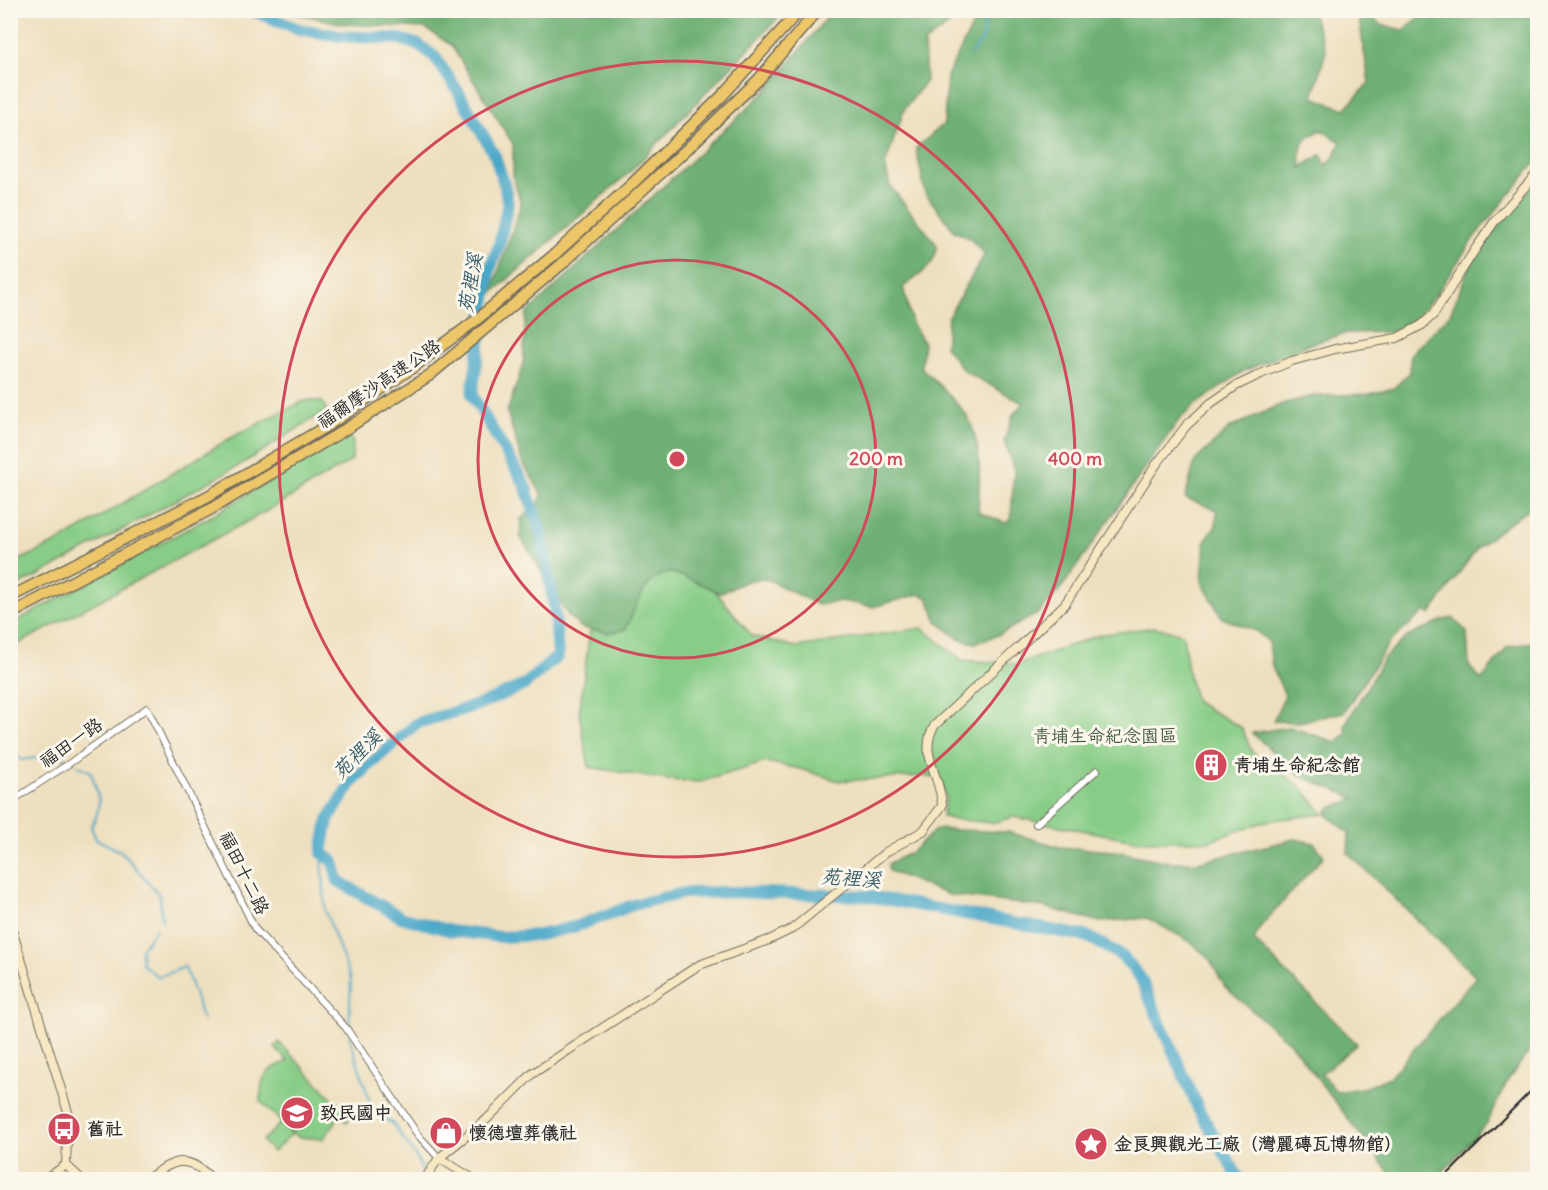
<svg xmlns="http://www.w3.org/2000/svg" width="1548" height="1190" font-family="Delius,'LXGW WenKai TC',sans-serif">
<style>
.green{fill:#88cd87;stroke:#5a7c59;stroke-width:1.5}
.forest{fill:#6eb074;stroke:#4c6e50;stroke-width:1.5;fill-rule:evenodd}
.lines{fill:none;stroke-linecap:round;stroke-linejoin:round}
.stream{stroke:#49a7c8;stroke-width:2}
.river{stroke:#49a7c8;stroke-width:12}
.minor-casing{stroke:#6f6a5e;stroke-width:8}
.secondary-casing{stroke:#6f6a5e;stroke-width:10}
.motorway-casing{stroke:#6f6a5e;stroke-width:13}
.minor{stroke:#fff;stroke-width:6}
.secondary{stroke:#f7e8c3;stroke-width:8}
.motorway{stroke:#ecc669;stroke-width:10}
.rail{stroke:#2b2b2b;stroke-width:2}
.ring{fill:none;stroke:#d1495b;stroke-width:3}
.labels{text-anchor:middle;stroke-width:6;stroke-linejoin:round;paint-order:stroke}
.street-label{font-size:18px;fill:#2b2b2b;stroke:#fbf7ec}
.park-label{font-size:18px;fill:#475c47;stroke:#fbf7ec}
.poi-label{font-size:18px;font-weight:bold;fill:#2b2b2b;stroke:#fbf7ec;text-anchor:start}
.water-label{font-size:20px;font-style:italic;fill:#375d6a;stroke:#fbf7ec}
.centre{fill:#d1495b;stroke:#fbf7ec;stroke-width:3}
.ring-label{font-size:18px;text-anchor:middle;font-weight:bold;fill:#d1495b;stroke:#fbf7ec;stroke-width:6;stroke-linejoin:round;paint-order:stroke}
</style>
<rect width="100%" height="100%" fill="#fbf7ec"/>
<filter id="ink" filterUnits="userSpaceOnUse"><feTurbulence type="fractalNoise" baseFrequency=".0167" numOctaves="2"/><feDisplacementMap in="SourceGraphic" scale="12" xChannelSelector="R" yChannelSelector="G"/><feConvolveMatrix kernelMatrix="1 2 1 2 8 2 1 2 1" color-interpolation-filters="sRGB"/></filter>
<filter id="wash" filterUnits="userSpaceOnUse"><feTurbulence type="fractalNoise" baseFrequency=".008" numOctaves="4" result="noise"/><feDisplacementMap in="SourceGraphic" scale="24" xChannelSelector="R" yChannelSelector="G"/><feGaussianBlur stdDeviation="1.35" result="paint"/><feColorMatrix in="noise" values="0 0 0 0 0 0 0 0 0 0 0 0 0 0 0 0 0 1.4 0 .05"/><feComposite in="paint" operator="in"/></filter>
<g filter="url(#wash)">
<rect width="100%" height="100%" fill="#eedfbe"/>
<path class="green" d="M 309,400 L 322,402 L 327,410 L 240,465 L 41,574 L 11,589 L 11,564 L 60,541 L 234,436 L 302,402 Z
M 348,433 L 353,443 L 352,460 L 274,507 L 11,648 L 11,624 L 213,515 Z
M 612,560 L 698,570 L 752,636 L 796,647 L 922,628 L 962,660 L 1018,664 L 1099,635 L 1155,627 L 1183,634 L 1189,677 L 1196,702 L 1242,728 L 1252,752 L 1299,785 L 1324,814 L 1266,821 L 1209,841 L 1139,841 L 1013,817 L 993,823 L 951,819 L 942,816 L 946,799 L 941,779 L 923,776 L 839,781 L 800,769 L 766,762 L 700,782 L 669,780 L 589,767 L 579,714 L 594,599 Z
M 279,1042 L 350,1117 L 347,1122 L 337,1113 L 336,1122 L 323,1139 L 297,1137 L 261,1102 C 260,1076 265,1070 288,1061 L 275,1048 Z
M 281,1123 L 292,1134 L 273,1152 L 262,1141 Z"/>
<path class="forest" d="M 285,11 L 785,11 L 630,172 L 491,294 L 521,204 L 513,176 L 513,144 L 451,45 L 425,28 L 344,24 Z
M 832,11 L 959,11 L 958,18 L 924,43 L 926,81 L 904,110 L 885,165 L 890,186 L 937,245 C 937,266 918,276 903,287 L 912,323 L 924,343 L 921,367 C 935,382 952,396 964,412 C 983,438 980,482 978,512 L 1006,523 L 1011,518 L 1014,470 L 1004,441 L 1013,415 L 1023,403 L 964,371 L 945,346 L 948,317 L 985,254 L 969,238 L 954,231 L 925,193 L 916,148 L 944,124 L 947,76 L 980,11 L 1311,11 L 1326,51 L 1313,97 L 1345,109 L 1369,83 L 1358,11 L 1365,11 L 1381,25 L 1404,30 L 1427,11 L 1537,11 L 1537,161 L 1475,236 L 1437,293 L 1412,322 L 1391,332 L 1347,333 L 1307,345 L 1244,371 L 1195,405 L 1178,421 L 1060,590 L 1039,613 L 998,635 L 975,643 L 960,640 L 937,621 L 928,598 L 920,594 L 873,607 L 842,601 L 818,605 L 767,579 L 750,580 L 720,593 C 710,588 680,574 671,573 C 645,573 635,610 626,629 L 610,633 L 582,628 L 569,617 L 520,536 L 521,519 L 538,505 L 542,495 L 522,461 L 507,412 L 523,365 L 526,314 L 766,91 ZM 1321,130 L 1341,142 L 1334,157 L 1326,165 L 1321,155 L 1301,167 C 1300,144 1300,141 1321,130 Z
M 1537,180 L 1537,506 L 1518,516 L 1477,548 L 1430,615 L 1425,611 L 1389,643 L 1344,712 L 1299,722 L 1273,721 L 1285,695 L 1272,667 L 1269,642 L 1256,631 L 1222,618 L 1202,582 L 1205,541 L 1216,525 L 1217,510 L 1185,498 L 1195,461 L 1230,428 L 1282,404 L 1313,396 L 1369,394 L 1394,388 L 1409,373 L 1411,354 L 1450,314 L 1476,251 Z
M 1453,618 L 1467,632 L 1469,666 L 1481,680 L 1508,647 L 1537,641 L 1538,1019 L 1536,1042 L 1508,1080 L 1487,1123 L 1436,1179 L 1394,1179 L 1291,1044 L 1225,987 L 1209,958 L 1189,941 L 1147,918 L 1100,922 L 1044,907 L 949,895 L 889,871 L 888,864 L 912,852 L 936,829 L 1008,832 L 1060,847 L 1114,851 L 1169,862 L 1198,862 L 1295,839 L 1314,843 L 1324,856 L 1261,926 L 1254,940 L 1357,1044 L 1321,1074 L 1337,1092 L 1366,1087 L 1390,1077 L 1476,977 L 1348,853 L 1349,833 L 1326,814 L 1329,809 L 1355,798 L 1300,776 L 1252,733 L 1290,727 L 1336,742 L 1347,733 L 1345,725 L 1384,658 L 1407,637 L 1443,620 Z"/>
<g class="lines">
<path class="stream" d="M 971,54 L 982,40 L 985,18 L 990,10
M 10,722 L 16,754 L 21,760 L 58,755 L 66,759
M 77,765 L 91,772 C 98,795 104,805 91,827 L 96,839 L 122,852 L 160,896 L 162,921
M 322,853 L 325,910 L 351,980 L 349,1030
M 156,929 L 141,949 L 142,964 L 158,977 L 185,967 L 203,1020
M 349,1035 L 372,1109 L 393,1124 L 416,1157 L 424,1174"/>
<path class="river" d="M 250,10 L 299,29 L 340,36 L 400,39 L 419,45 L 435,57 L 459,93 L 495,156 L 505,187 L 508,204 L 499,245 L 490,269 L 472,395 L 525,485 L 541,532 L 555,613 L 558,656 L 524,685 L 481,704 L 417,723 L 369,765 L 351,784 L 328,820 L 322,853 L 333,861 L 338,881 L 401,917 L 451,931 L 501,937 L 539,935 L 577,926 L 636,904 L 684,893 L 728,892 L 868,896 L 1089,937 L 1122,956 L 1140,977 L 1199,1110 L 1240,1180"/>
</g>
</g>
<g filter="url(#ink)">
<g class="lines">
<g class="minor-casing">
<path id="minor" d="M 10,802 L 67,765 L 147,708 L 255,929 L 346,1028 L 418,1135 L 439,1158
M 1036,824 L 1097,770"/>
</g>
<g class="secondary-casing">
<path id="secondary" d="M 10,923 L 68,1112 L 66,1165 L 82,1180
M 439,1158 L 475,1180
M 44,1180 L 66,1165
M 146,1180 C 174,1160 186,1152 213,1180
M 424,1180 L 439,1158 L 486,1120 L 532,1074 L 699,965 L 769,940 L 792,929 L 886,852 L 923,831 L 942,806 C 942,778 917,752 935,725 L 1065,604 L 1156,465 L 1186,426 L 1211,403 L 1236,386 L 1261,374 L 1292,361 L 1335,349 L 1397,338 L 1422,325 L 1433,315 L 1476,248 L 1495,221 L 1538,172"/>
</g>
<g class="motorway-casing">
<path id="motorway" d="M 10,597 L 208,496 L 330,424 L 412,368 L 475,321 L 555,254 L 632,184 L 723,95 L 800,10
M 10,614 L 213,508 L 338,434 L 430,375 L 563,263 L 686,150 L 759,79 L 818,10"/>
</g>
<use href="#minor" class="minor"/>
<use href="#secondary" class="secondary"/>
<use href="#motorway" class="motorway"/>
<path class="rail" d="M 1442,1180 L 1538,1084"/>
</g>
</g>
<g class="ring">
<circle cx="677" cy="459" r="199"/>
<circle cx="677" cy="459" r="398"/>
</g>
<defs>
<g id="building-disc" transform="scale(1.725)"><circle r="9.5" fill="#d1495b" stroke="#fbf7ec"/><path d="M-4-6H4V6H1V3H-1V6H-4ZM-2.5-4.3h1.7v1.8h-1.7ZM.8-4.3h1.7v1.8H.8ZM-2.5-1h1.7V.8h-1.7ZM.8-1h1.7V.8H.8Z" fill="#fff"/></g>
<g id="school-disc" transform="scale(1.725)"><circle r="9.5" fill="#d1495b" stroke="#fbf7ec"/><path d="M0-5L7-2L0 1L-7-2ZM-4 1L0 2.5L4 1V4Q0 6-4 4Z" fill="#fff"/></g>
<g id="bus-disc" transform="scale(1.725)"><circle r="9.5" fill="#d1495b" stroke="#fbf7ec"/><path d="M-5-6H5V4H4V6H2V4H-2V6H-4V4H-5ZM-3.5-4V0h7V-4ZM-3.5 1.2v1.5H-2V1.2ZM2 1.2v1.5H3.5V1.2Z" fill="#fff"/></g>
<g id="shop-disc" transform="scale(1.725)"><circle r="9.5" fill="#d1495b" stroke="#fbf7ec"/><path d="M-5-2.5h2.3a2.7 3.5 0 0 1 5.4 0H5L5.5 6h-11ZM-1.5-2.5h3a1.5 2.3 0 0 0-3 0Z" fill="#fff"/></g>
<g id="sight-disc" transform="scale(1.725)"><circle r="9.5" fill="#d1495b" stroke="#fbf7ec"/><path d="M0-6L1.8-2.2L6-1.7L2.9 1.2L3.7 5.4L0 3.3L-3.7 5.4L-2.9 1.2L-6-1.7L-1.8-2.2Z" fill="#fff"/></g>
</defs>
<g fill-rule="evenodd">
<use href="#building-disc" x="1211" y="765"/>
<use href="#school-disc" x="297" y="1113"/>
<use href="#bus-disc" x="64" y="1129"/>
<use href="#shop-disc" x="446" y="1133"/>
<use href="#sight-disc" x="1091" y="1144"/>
</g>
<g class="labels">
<g class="street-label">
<text transform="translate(379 384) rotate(-34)" y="6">福爾摩沙高速公路</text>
<text transform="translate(71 743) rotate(-35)" y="6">福田一路</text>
<text transform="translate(244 873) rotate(64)" y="6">福田十二路</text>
</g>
<g class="park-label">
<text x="1105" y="742">青埔生命紀念園區</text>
</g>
<g class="poi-label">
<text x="1234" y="771">青埔生命紀念館</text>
<text x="320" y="1119">致民國中</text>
<text x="87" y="1135">舊社</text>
<text x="469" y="1139">懷德壇葬儀社</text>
<text x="1114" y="1150">金良興觀光工廠（灣麗磚瓦博物館）</text>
</g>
<g class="water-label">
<text transform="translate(470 283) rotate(-80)" y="7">苑裡溪</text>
<text transform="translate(357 754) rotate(-45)" y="7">苑裡溪</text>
<text transform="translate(851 878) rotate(4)" y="7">苑裡溪</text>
</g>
</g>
<circle cx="677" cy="459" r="9" class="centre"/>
<g class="ring-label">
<text x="876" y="465">200 m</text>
<text x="1075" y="465">400 m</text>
</g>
<rect width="1548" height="1190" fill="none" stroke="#fbf7ec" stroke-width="36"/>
</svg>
